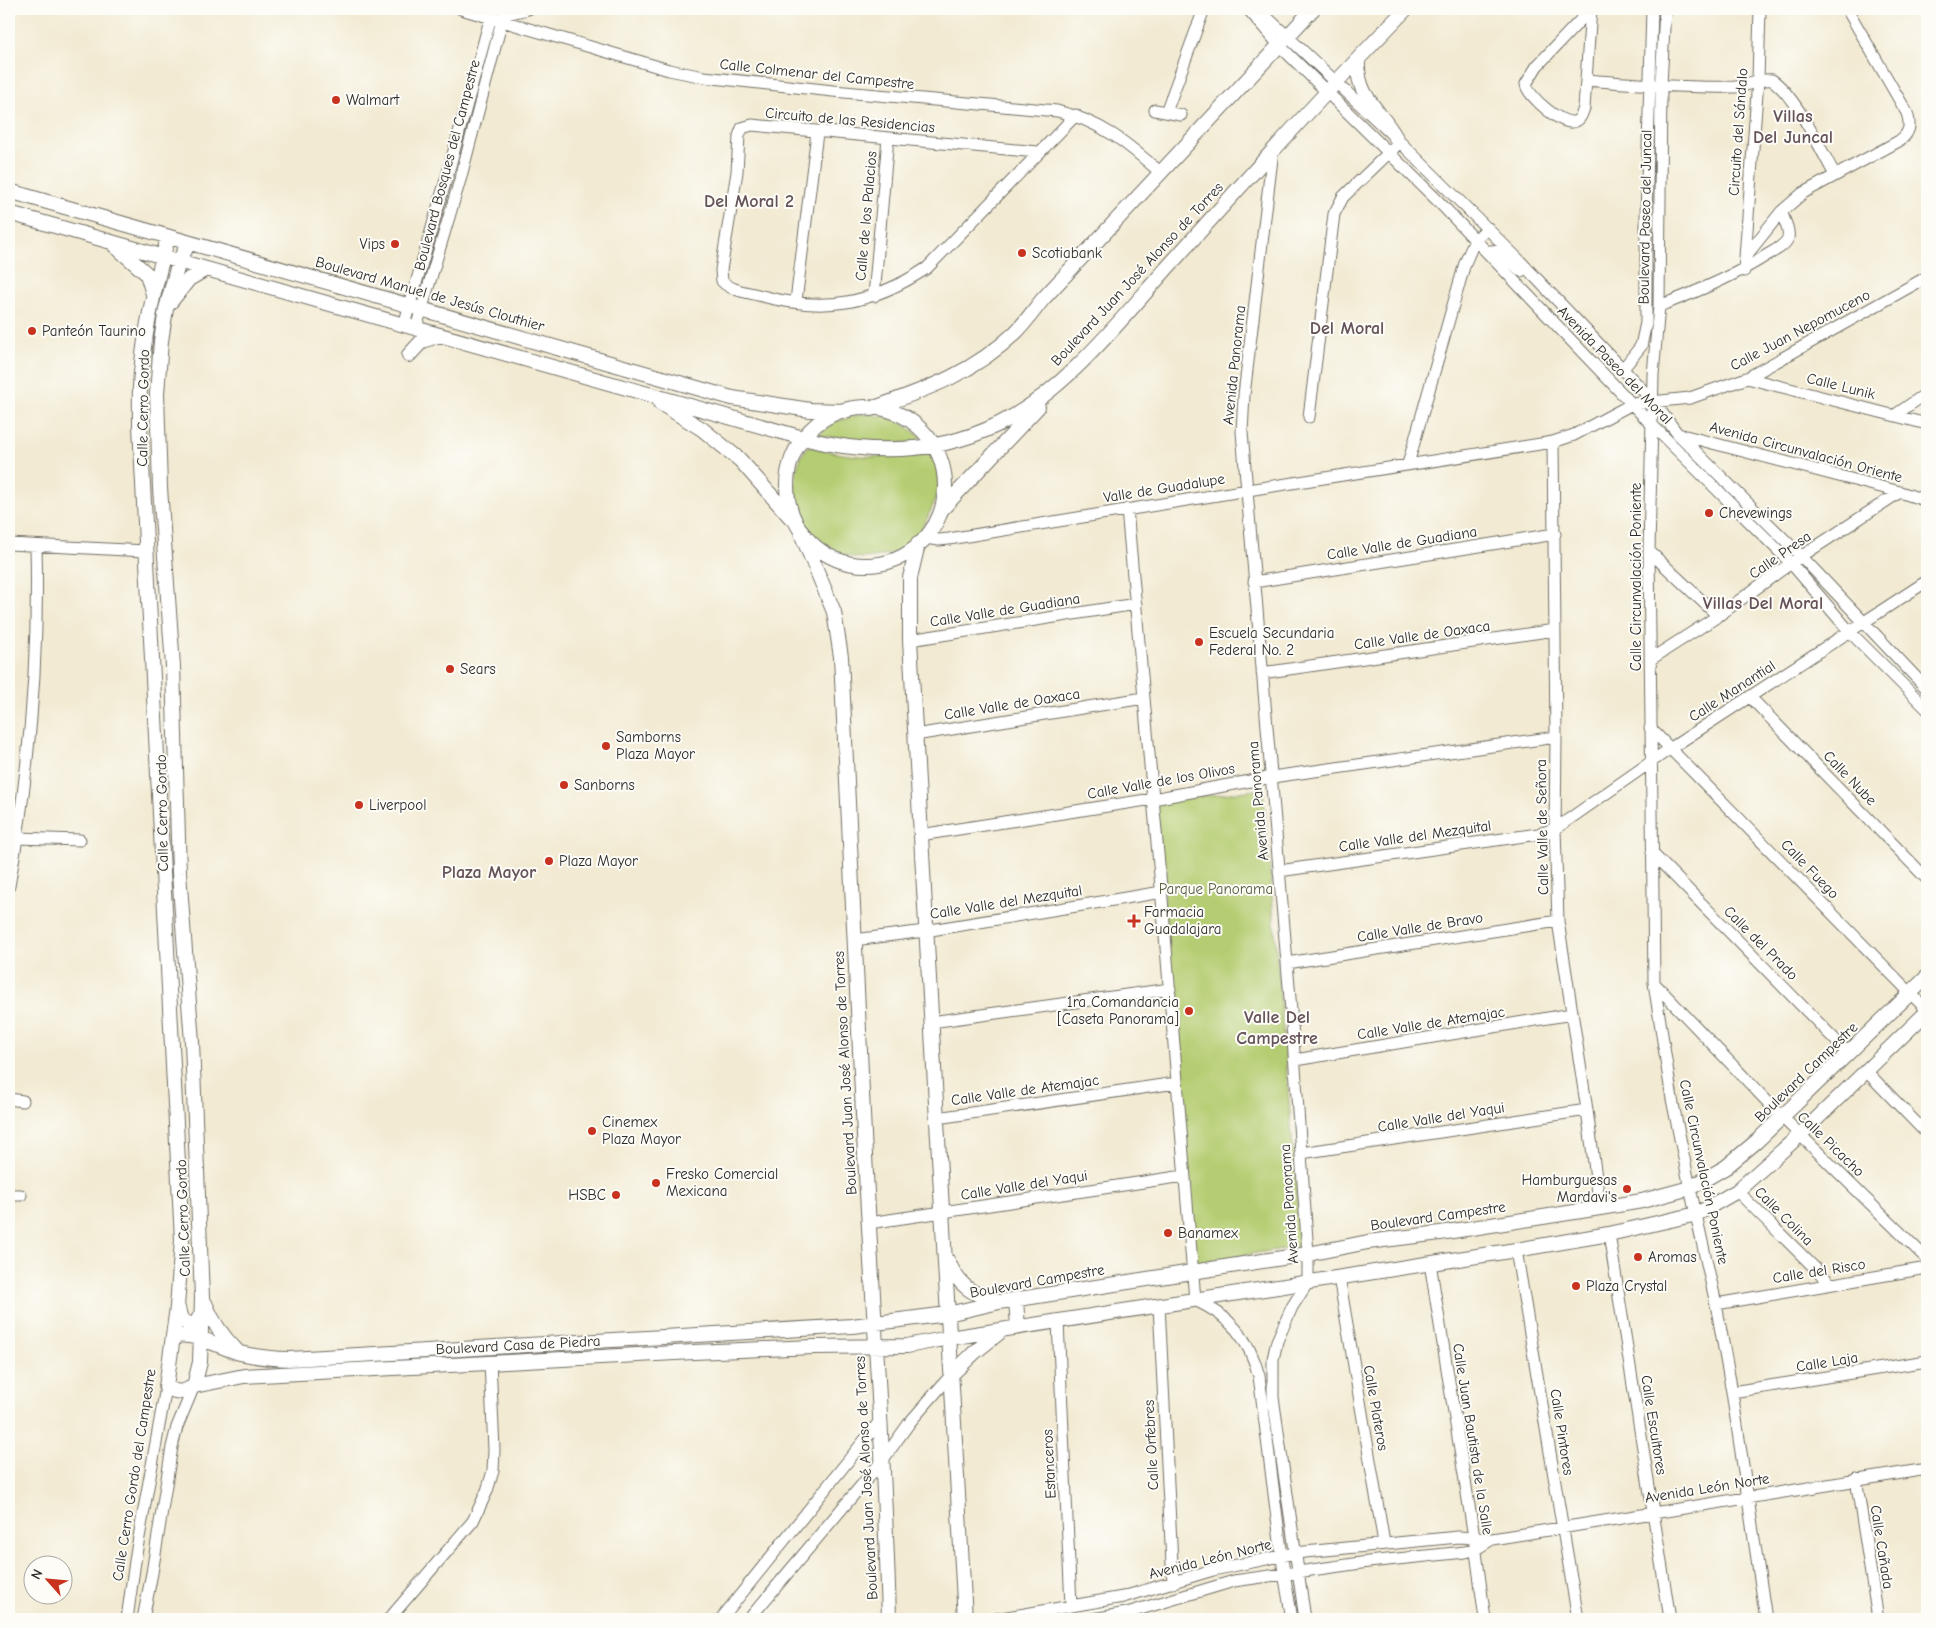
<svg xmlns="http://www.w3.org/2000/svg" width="1936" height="1628" font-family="'Comic Neue',sans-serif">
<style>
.green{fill:#b5cd72;stroke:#707c4e}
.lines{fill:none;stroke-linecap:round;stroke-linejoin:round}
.minor-casing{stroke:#716e65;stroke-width:13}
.major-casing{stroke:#716e65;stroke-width:16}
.minor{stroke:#fff;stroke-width:11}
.major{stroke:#fff;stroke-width:14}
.poi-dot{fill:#c8321e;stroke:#fdfcf7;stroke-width:2}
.labels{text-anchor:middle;stroke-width:4;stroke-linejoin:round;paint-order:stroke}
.street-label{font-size:15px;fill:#2b2b2b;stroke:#fdfcf7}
.poi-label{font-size:15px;fill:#2b2b2b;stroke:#fdfcf7;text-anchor:start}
.park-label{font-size:15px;fill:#545c40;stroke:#fdfcf7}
.quarter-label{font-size:18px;font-weight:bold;fill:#65535a;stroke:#fdfcf7}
</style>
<rect width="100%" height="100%" fill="#fdfcf7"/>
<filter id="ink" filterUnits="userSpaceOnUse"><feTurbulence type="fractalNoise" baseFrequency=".02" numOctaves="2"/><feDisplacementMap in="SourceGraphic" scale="10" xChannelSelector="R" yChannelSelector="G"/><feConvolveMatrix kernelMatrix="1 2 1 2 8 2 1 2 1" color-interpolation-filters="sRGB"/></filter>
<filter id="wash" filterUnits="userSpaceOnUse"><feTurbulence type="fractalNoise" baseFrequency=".0096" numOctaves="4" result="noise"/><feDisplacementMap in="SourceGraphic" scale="20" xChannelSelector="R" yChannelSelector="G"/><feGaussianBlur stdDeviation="1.12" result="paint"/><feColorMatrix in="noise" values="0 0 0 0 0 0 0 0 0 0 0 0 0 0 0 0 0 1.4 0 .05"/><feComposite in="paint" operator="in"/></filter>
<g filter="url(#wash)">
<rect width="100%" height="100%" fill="#f2ead2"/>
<path class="green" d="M 862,414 C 887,415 901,420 920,437 L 921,440 L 918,442 C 881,443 855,442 819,435 L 834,422 Z
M 808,446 C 851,459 886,459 930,453 C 943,469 940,489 932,507 C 928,516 924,526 918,534 C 910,546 897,553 883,555 C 872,558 860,559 849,556 C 803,546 779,484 808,446 Z
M 1263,789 L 1301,1246 L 1194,1263 L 1156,802 Z"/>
</g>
<g filter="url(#ink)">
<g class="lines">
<g class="minor-casing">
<path id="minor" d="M 461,9 L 669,70 L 704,77 L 833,91 L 1057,111 C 1101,121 1128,144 1161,173
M 1248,9 L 1279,45 L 1438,201 L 1652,425 L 1791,563 L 1850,632 L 1927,709
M 1258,9 L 1400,142 L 1519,260 L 1653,401 L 1677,433 L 1802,557 L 1927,689
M 1591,9 L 1584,108 C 1582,113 1581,119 1576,121 C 1564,128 1527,96 1526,84 L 1537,66 Z
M 1665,9 L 1661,85 L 1659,306 L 1653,375 L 1649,551 L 1654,983 L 1672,1099 L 1690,1188 L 1716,1304 L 1732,1392 L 1766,1619
M 503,15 L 528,9
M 1586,80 C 1636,84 1686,88 1735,87 C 1749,86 1759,78 1772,80 C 1795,95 1821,150 1835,175
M 1155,110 L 1181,115
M 1166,112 L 1204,9
M 1273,150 L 1244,395 L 1242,432 L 1291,1010 L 1308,1254 L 1308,1282 L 1292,1307 L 1277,1341 L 1273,1359 L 1273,1397 L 1305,1619
M 1038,152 L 752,125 L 742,128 L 739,136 L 737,172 L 721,270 L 722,281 C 730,290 746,292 758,295 C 823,313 871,305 927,268 L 1076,115
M 1487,252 C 1499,246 1512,264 1521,271
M 1745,257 L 1781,212 L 1803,193 L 1899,141 C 1910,133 1911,125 1907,113 L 1847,9
M 1744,271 L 1758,80 L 1760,9
M 874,296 L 888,138
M 796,301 L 817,133
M 1659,306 C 1697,292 1733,277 1767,255 C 1774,251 1785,246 1788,238 C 1790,231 1784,219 1781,212
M 404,325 L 449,169 L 493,9
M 416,328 L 460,180 L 505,9
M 1622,370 L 1641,346 L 1646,323 L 1646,216 L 1652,9
M 1747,378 L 1927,424
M 1895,415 L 1927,393
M 1309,417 L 1334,214 L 1343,197 L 1400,142
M 1678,434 L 1900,492 L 1927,501
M 1553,442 L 1556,737 L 1555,829 L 1558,921 L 1587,1110 L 1600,1208
M 1408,464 L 1465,263 L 1475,240 L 1488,228
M 1127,509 L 1161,887 L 1195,1300 C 1230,1316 1249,1338 1259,1376 L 1284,1573 L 1292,1619
M 924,538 L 939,540 L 949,539 L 1248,490 L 1553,442 L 1574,435 L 1632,404 L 1690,398 L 1747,378 L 1927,277
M 9,544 L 146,551
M 1649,551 L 1718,616
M 1254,582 L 1555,534
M 910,640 L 1136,604
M 1651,659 L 1718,616 L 1791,563 L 1900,492
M 1262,673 L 1555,630
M 1751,698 L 1927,879
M 1650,728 L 1927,1010
M 915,735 L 1144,698
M 920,835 L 1153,799 L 1272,777 L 1556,737
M 17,838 L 80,840
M 1652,853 L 1849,1054
M 1279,871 L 1538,834 L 1555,829 L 1671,748 L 1927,581
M 9,886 C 29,774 39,660 36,546
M 854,940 L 925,931 L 1162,892
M 1287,963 L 1558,921
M 1654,983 L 1782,1117 L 1927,1259
M 931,1022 L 1170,989
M 1295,1060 L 1572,1014
M 1867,1072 L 1927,1134
M 9,1099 L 23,1101
M 937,1118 L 1176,1083
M 1301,1153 L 1587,1110
M 1737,1191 L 1831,1284
M 9,1195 L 21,1195
M 869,1223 L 1184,1176
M 1609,1234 L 1670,1619
M 1516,1250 L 1578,1619
M 1430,1263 L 1474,1537 L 1485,1619
M 1339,1277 L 1384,1543
M 1716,1304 L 1927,1268
M 1159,1305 L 1173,1583
M 1058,1322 L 1071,1606
M 1732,1392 L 1927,1361
M 1856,1479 L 1878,1619
M 127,1619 L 136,1554 L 166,1387
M 143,1619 L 152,1573 L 172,1447 L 177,1427 L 194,1386
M 389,1619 L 473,1521 L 487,1491 L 493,1471 L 494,1450 L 490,1362
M 721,1619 L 880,1421
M 749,1619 L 882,1461 L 910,1422 L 952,1374
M 996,1619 L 1123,1597 L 1213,1570 L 1295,1553 L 1458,1537 L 1492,1539 L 1927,1469
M 1093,1619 L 1127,1613 L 1234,1581 L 1368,1562 L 1465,1552 L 1476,1549 L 1492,1539"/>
</g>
<g class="major-casing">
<path id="major" d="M 1358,61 C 1356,97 1380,109 1396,138
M 9,191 L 732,398 L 810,410 L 846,411
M 9,213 L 803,438 C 869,455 936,455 999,424 C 1068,390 1124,315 1176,258 C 1251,174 1327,90 1406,9
M 168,237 C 156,282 145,327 141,373 C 139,390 140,408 140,426 L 182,1240 L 177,1307 L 166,1387 L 175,1391 L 183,1392 L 194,1386 L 244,1376 L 694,1352 L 813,1347 L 907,1346 L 949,1338 L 1516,1250 L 1609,1234 L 1697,1214 L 1737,1191 L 1801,1134 L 1927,1012
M 189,243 L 179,261 L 166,309 L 161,341 L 157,394 L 160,488 L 173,666 L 179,873 L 192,1042 L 202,1298 L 200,1362 L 194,1386
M 113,244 L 147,274 L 153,294
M 169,304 L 189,279 L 206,269
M 409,355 L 422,341 L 440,335
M 660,403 L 702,429 L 740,460 L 791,518
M787 486a79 79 0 1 1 158 0a79 79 0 1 1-158 0Z
M 871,409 C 927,389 972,374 1016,332 C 1026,322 1034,310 1043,299 L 1313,9
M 943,508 L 1038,407
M 801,533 L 834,612 L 841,657 C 849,823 857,989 865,1155 C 873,1310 885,1464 889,1619
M 918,544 L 910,578 L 910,640 L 965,1619
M 948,1261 C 959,1287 972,1294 998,1302
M 1016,1300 L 1018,1327
M 205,1303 C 212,1322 222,1336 237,1351
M 178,1308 L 181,1320 L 190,1324 L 197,1322 L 202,1312
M 173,1337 C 192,1330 221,1348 240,1353 C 257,1357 273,1359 290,1359 L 852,1326 L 948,1314 L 999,1302 L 1308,1254 L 1368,1242 L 1440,1233 L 1600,1208 L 1642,1201 L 1690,1188 L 1726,1167 L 1757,1141 L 1927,977
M 952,1374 L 975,1352 L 1000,1332"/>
</g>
<use href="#minor" class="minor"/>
<use href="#major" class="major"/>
</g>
</g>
<g class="poi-dot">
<circle cx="336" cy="100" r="5"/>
<circle cx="395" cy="244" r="5"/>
<circle cx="1022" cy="253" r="5"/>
<circle cx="32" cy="331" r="5"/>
<circle cx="1709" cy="513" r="5"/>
<circle cx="1199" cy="642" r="5"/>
<circle cx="450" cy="669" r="5"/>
<circle cx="606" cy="746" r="5"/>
<circle cx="564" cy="785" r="5"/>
<circle cx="359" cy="805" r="5"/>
<circle cx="549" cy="861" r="5"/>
<path d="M1131.5 913.5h5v5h5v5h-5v5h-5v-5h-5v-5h5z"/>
<circle cx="1189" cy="1011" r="5"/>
<circle cx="592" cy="1131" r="5"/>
<circle cx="656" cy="1183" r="5"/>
<circle cx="1627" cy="1189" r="5"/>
<circle cx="616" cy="1195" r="5"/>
<circle cx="1168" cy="1233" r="5"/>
<circle cx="1638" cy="1257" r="5"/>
<circle cx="1576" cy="1286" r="5"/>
</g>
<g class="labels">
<g class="street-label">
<text transform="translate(817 74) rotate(6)" y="5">Calle Colmenar del Campestre</text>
<text transform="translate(850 120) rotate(5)" y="5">Circuito de las Residencias</text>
<text transform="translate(1738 132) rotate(-86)" y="5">Circuito del Sándalo</text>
<text transform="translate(447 165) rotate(-75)" y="5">Boulevard Bosques del Campestre</text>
<text transform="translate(866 216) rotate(-85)" y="5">Calle de los Palacios</text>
<text transform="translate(1645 217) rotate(-89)" y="5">Boulevard Paseo del Juncal</text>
<text transform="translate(1137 274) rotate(-47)" y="5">Boulevard Juan José Alonso de Torres</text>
<text transform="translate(430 294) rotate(16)" y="5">Boulevard Manuel de Jesús Clouthier</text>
<text transform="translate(1800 330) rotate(-28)" y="5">Calle Juan Nepomuceno</text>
<text transform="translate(1234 365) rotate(-84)" y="5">Avenida Panorama</text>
<text transform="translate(1615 365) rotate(46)" y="5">Avenida Paseo del Moral</text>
<text transform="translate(1841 386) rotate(14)" y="5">Calle Lunik</text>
<text transform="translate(143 408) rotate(-89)" y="5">Calle Cerro Gordo</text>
<text transform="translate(1806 452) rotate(15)" y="5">Avenida Circunvalación Oriente</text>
<text transform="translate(1164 488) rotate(-9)" y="5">Valle de Guadalupe</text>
<text transform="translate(1402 543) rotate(-9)" y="5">Calle Valle de Guadiana</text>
<text transform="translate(1780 555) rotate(-35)" y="5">Calle Presa</text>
<text transform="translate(1636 577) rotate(-90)" y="5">Calle Circunvalación Poniente</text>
<text transform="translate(1005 610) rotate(-9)" y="5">Calle Valle de Guadiana</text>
<text transform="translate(1422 635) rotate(-8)" y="5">Calle Valle de Oaxaca</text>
<text transform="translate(1732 691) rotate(-33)" y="5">Calle Manantial</text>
<text transform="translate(1012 704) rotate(-9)" y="5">Calle Valle de Oaxaca</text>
<text transform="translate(1850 778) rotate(46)" y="5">Calle Nube</text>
<text transform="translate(1161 781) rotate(-10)" y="5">Calle Valle de los Olivos</text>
<text transform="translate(1258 801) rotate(-95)" y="5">Avenida Panorama</text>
<text transform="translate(162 813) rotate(-91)" y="5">Calle Cerro Gordo</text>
<text transform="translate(1542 827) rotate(-91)" y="5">Calle Valle de Señora</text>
<text transform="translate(1415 836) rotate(-8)" y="5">Calle Valle del Mezquital</text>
<text transform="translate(1810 869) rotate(46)" y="5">Calle Fuego</text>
<text transform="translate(1006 902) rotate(-9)" y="5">Calle Valle del Mezquital</text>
<text transform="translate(1420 927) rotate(-9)" y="5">Calle Valle de Bravo</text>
<text transform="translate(1761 943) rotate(45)" y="5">Calle del Prado</text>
<text transform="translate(1431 1023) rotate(-9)" y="5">Calle Valle de Atemajac</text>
<text transform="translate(1806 1072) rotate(-44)" y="5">Boulevard Campestre</text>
<text transform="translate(845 1073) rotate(-93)" y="5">Boulevard Juan José Alonso de Torres</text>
<text transform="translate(1025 1090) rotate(-8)" y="5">Calle Valle de Atemajac</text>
<text transform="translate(1441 1117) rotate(-9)" y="5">Calle Valle del Yaqui</text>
<text transform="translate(1831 1144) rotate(44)" y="5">Calle Picacho</text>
<text transform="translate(1704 1172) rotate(78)" y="5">Calle Circunvalación Poniente</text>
<text transform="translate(1024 1185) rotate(-9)" y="5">Calle Valle del Yaqui</text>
<text transform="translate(1289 1204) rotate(-94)" y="5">Avenida Panorama</text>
<text transform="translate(1438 1216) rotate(-8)" y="5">Boulevard Campestre</text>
<text transform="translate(1784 1216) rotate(45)" y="5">Calle Colina</text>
<text transform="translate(183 1218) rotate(-92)" y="5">Calle Cerro Gordo</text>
<text transform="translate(1819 1271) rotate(-9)" y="5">Calle del Risco</text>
<text transform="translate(1037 1281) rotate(-10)" y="5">Boulevard Campestre</text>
<text transform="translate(518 1345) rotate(-3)" y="5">Boulevard Casa de Piedra</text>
<text transform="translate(1827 1362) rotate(-9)" y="5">Calle Laja</text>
<text transform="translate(1376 1408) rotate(80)" y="5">Calle Plateros</text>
<text transform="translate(1654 1425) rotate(81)" y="5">Calle Escultores</text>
<text transform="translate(1562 1432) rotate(81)" y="5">Calle Pintores</text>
<text transform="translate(1473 1439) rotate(81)" y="5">Calle Juan Bautista de la Salle</text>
<text transform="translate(1151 1445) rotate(-93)" y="5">Calle Orfebres</text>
<text transform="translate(1049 1464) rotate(-93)" y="5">Estanceros</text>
<text transform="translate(134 1475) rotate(-81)" y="5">Calle Cerro Gordo del Campestre</text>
<text transform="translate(866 1478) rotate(-93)" y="5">Boulevard Juan José Alonso de Torres</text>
<text transform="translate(1707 1488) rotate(-9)" y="5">Avenida León Norte</text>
<text transform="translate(1882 1547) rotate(81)" y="5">Calle Cañada</text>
<text transform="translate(1210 1559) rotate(-14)" y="5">Avenida León Norte</text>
</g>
<g class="poi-label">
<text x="346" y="105">Walmart</text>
<text x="385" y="249" text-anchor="end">Vips</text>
<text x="1032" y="258">Scotiabank</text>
<text x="42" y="336">Panteón Taurino</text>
<text x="1719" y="518">Chevewings</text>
<text x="1209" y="638">Escuela Secundaria<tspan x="1209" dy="17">Federal No. 2</tspan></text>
<text x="460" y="674">Sears</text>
<text x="616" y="742">Samborns<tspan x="616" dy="17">Plaza Mayor</tspan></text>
<text x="574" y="790">Sanborns</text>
<text x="369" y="810">Liverpool</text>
<text x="559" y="866">Plaza Mayor</text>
<text x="1144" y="917">Farmacia<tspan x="1144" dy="17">Guadalajara</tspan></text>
<text x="1179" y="1007" text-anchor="end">1ra Comandancia<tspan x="1179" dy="17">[Caseta Panorama]</tspan></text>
<text x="602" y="1127">Cinemex<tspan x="602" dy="17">Plaza Mayor</tspan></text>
<text x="666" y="1179">Fresko Comercial<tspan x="666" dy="17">Mexicana</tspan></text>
<text x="1617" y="1185" text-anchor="end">Hamburguesas<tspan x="1617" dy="17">Mardavi's</tspan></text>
<text x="606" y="1200" text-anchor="end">HSBC</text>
<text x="1178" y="1238">Banamex</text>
<text x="1648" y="1262">Aromas</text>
<text x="1586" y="1291">Plaza Crystal</text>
</g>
<g class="park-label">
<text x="1216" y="894">Parque Panorama</text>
</g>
<g class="quarter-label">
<text x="1793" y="122">Villas<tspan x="1793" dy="21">Del Juncal</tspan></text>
<text x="749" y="207">Del Moral 2</text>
<text x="1347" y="334">Del Moral</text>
<text x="1763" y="609">Villas Del Moral</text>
<text x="489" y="878">Plaza Mayor</text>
<text x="1277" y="1023">Valle Del<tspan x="1277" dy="21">Campestre</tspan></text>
</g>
</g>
<rect width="1936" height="1628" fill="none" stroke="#fdfcf7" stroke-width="30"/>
<g transform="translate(48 1580) rotate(297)"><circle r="24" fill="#fdfcf7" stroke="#a9a8a5"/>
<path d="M0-4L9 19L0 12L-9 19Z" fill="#c8321e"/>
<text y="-8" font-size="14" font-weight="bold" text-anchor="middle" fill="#2b2b2b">N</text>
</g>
</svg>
